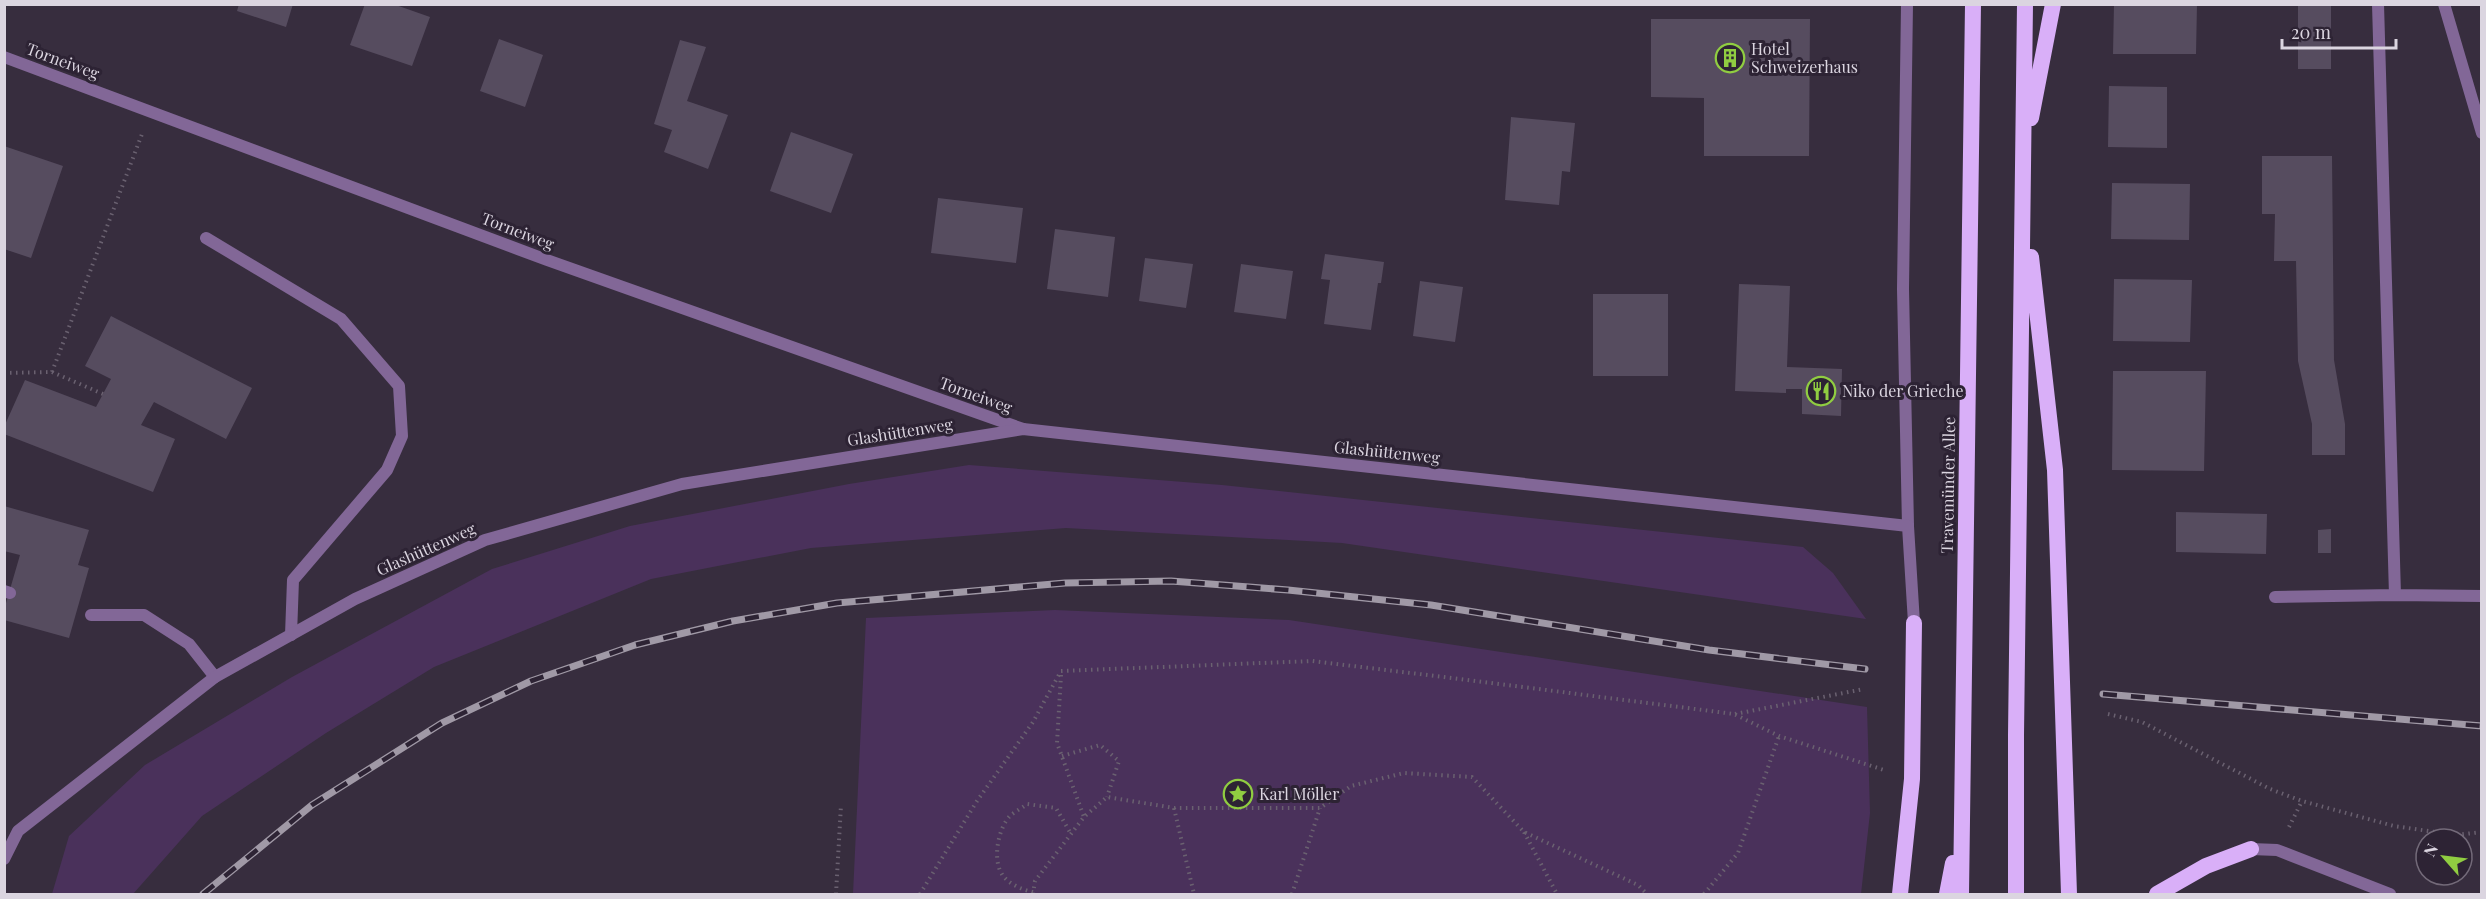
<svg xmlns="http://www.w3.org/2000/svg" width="2486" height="899" font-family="'Playfair Display',serif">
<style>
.green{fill:#4a315b}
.building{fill:#564c5f}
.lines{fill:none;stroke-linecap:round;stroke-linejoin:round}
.path{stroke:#6a6170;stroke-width:4;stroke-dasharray:1.5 4.5;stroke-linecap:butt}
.service{stroke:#826797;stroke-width:12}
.minor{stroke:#826797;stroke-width:12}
.tertiary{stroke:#826797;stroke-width:12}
.trunk{stroke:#d9aff8;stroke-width:16}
.rail-casing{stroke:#a099a6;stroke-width:7}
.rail{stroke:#2d2334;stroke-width:4.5;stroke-dasharray:14;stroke-linecap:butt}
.labels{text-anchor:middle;stroke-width:6;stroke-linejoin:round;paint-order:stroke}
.poi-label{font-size:16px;fill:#dbd5e0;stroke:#2d2334;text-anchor:start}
.street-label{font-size:16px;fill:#dbd5e0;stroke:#2d2334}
</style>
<rect width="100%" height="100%" fill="#372d3e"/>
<path class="green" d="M 969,465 L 1222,485 L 1803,547 L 1833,573 L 1866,619 L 1342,543 L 1066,528 L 811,548 L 651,579 L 434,667 L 326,733 L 202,816 L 133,894 L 52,894 L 69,836 L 145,765 L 292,677 L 492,569 L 630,526 L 849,484 Z
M 1055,610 L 1289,620 L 1867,707 L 1870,813 L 1861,894 L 853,894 L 866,618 Z"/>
<path class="building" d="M 239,4 L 293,4 L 286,27 L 237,11 Z
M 365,4 L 393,4 L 430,17 L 412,66 L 350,45 Z
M 2114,4 L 2197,4 L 2196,54 L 2113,54 Z
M 2298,4 L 2331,4 L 2331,69 L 2298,69 Z
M 1651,19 L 1810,19 L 1809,156 L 1704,156 L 1704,98 L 1651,97 Z
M 499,39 L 543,55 L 525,107 L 480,91 Z
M 680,40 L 706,47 L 687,101 L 728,115 L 708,169 L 664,152 L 672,130 L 654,124 Z
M 2109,86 L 2167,87 L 2167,148 L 2108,147 Z
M 1511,117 L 1575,123 L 1570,172 L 1562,171 L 1559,205 L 1505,200 Z
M 791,132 L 853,154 L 831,213 L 770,191 Z
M 4,146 L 63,166 L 31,258 L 4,249 Z
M 2262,156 L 2332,156 L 2334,360 L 2345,424 L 2345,455 L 2312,455 L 2312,424 L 2298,361 L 2296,261 L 2274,261 L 2275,214 L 2262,214 Z
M 2112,183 L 2190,184 L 2189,240 L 2111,239 Z
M 938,198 L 1023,208 L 1016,263 L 931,253 Z
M 1055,229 L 1115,237 L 1108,297 L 1047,289 Z
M 1325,254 L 1384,262 L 1381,283 L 1378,283 L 1371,330 L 1324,324 L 1330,280 L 1321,279 Z
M 1145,258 L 1193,264 L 1186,308 L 1139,301 Z
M 1241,264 L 1293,271 L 1286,319 L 1234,312 Z
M 2114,279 L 2192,280 L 2190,342 L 2113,341 Z
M 1420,281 L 1463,287 L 1455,342 L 1413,336 Z
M 1739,284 L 1790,286 L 1787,367 L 1842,369 L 1841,416 L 1802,414 L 1802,389 L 1786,389 L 1786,393 L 1735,391 Z
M 1593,294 L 1668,294 L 1668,376 L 1593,376 Z
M 111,316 L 252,388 L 226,439 L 154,402 L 141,425 L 175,439 L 153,492 L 4,434 L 4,427 L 25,380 L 96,407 L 111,379 L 85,366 Z
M 2113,371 L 2206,371 L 2204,471 L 2112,470 Z
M 4,506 L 89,530 L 78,565 L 89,568 L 69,638 L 4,620 L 4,610 L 20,555 L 4,551 Z
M 2176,512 L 2267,514 L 2266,554 L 2176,552 Z
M 2331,529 L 2331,553 L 2318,553 L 2318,530 Z"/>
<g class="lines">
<path class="path" d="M 52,372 L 142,134
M 4,373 L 52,372 L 103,394
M 1061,671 L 1312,661 L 1460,679 L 1734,714 L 1779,736 L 1884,770
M 1061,675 L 1057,743 L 1084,817
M 1735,714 L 1864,689
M 2108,714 L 2142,722 L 2270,789 L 2302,801 L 2394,826 L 2456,835 L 2482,832
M 1062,756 L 1100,745 L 1119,761 L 1107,797
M 1174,808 L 1194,894
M 2289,827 L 2302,801
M 1524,832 L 1557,894
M 1033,892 C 1023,890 1011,885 1004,877 C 991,862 998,827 1011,815 C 1016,811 1022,808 1027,804 L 1056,808 L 1071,834
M 836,894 L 841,805
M 920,894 L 977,801 L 1033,722 L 1061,671
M 1033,894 L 1035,881 L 1084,817 L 1107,797 L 1174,808 L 1320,808 L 1351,786 L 1404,773 L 1472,777 L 1524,832 L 1638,885 L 1647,894
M 1292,894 L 1320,808
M 1704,894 L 1738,853 L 1779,736"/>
<path class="service" d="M 2378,4 L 2395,595 L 2482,596
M 206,238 L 341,319 L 399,386 L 402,436 L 387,470 L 293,580 L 291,635
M 4,591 L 10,593
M 2275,597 L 2395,595
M 91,615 L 144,615 L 189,644 L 215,677"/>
<path class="minor" d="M 1907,4 L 1903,289 L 1908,526
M 2444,4 L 2482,133
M 4,57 L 547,260 L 1023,429
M 2251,849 L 2277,850 L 2390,894"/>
<path class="tertiary" d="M 4,859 L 18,831 L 215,677 L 355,599 L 485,540 L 682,484 L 1023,429 L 1908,526 L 1914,623"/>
<path class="trunk" d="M 2031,118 L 2053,4
M 2031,257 L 2055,470 L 2069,894
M 1900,894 L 1912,779 L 1914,623
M 1947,894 L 1953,863
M 1961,894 L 1973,4
M 2016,894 L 2016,735 L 2025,4
M 2157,894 L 2206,866 L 2251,849"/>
<g class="rail-casing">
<path id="rail" d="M 2103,694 L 2482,726
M 203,894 L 312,805 L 442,723 L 531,681 L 635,645 L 733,621 L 837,603 L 1065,583 L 1171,581 L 1288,590 L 1431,605 L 1709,650 L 1865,669"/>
</g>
<use href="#rail" class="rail"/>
</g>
<defs>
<g id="building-ring" transform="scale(1.5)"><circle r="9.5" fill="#2d2334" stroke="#90cd41" stroke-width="1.5"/><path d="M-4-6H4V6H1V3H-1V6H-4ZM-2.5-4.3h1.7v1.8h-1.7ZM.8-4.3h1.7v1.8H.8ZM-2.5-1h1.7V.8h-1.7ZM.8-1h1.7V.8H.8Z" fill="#90cd41"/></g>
<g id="restaurant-ring" transform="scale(1.5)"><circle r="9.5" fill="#2d2334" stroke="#90cd41" stroke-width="1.5"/><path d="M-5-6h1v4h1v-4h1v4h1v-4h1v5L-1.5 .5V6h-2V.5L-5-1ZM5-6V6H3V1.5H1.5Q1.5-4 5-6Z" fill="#90cd41"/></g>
<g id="sight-ring" transform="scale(1.5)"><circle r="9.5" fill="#2d2334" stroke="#90cd41" stroke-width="1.5"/><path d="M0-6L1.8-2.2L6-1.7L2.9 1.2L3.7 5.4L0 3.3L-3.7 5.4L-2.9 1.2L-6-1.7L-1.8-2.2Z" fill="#90cd41"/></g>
</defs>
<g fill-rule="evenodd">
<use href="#building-ring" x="1730" y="58"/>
<use href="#restaurant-ring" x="1821" y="391"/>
<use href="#sight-ring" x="1238" y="794"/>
</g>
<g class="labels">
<g class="poi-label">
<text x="1751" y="55">Hotel<tspan x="1751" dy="18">Schweizerhaus</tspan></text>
<text x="1842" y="397">Niko der Grieche</text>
<text x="1259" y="800">Karl Möller</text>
</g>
<g class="street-label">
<text transform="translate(63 61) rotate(20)" y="6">Torneiweg</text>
<text transform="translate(518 231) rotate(21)" y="6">Torneiweg</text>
<text transform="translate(976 395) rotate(20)" y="6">Torneiweg</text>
<text transform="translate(900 432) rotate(-9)" y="6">Glashüttenweg</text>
<text transform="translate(1387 452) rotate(6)" y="6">Glashüttenweg</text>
<text transform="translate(1948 485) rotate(-89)" y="6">Travemünder Allee</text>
<text transform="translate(426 549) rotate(-24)" y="6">Glashüttenweg</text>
</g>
</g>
<rect width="2486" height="899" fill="none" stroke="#dbd5e0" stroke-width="12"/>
<g transform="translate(2444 857) rotate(298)"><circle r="28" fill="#2d2334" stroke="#736a79" stroke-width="1.5"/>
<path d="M0-4.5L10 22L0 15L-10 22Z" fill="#90cd41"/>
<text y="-9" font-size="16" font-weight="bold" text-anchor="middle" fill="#dbd5e0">N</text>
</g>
<path d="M2282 39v9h114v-9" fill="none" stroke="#dbd5e0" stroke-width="3"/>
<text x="2291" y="39" font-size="18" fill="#dbd5e0" stroke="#2d2334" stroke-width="4.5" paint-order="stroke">20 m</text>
</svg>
